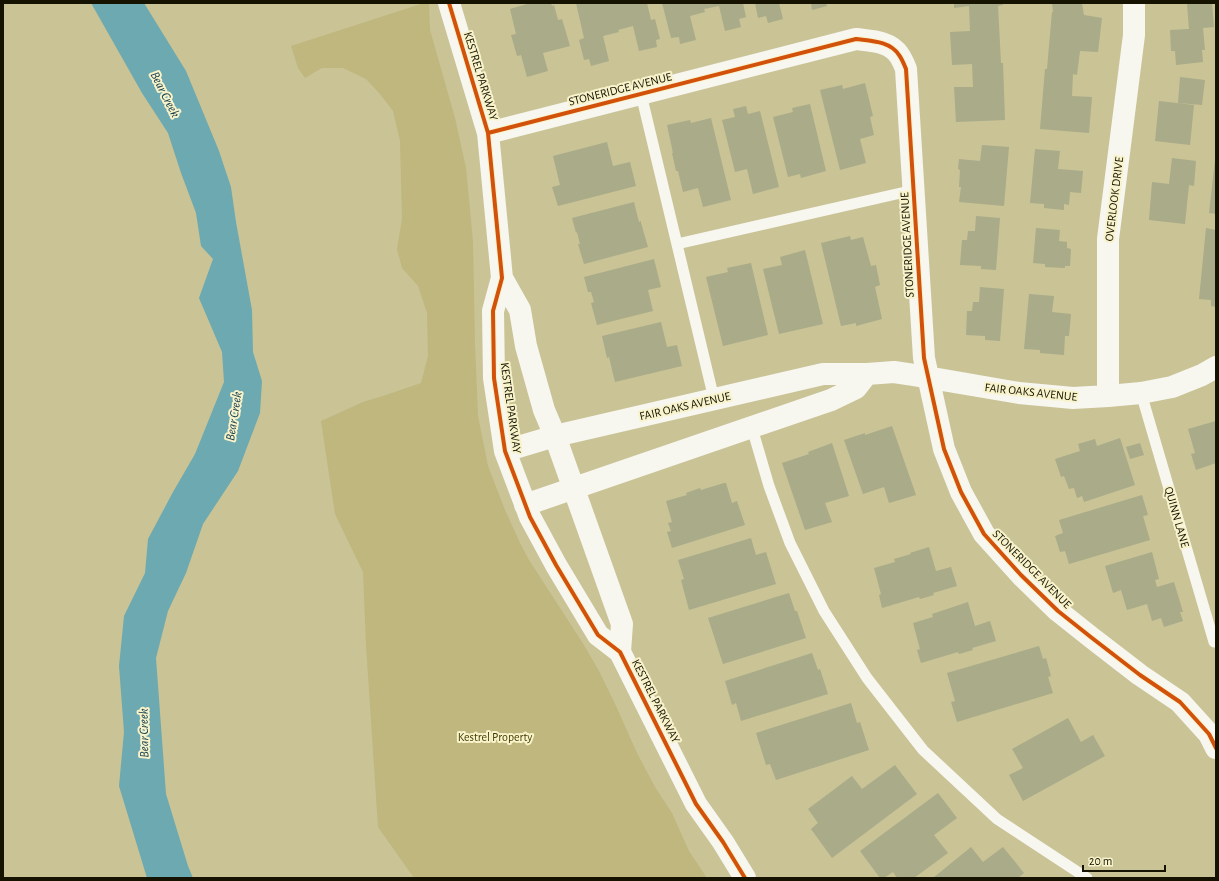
<svg xmlns="http://www.w3.org/2000/svg" width="1219" height="881" font-family="'Alegreya Sans',sans-serif">
<style>
.green{fill:#bfb77d}
.water{fill:#6ca9b0}
.building{fill:#a9ab89}
.lines{fill:none;stroke-linecap:round;stroke-linejoin:round}
.service{stroke:#f7f6ef;stroke-width:11}
.minor{stroke:#f7f6ef;stroke-width:22}
.cycleway-casing{stroke:#f8f3cb;stroke-width:6}
.cycleway{stroke:#d3520b;stroke-width:4}
.labels{text-anchor:middle;stroke-width:4;stroke-linejoin:round;paint-order:stroke}
.street-label{font-size:12px;fill:#151200;stroke:#f8f3cb}
.park-label{font-size:12px;fill:#443d00;stroke:#f8f3cb}
.water-label{font-size:13px;font-style:italic;fill:#18414e;stroke:#f8f3cb}
</style>
<rect width="100%" height="100%" fill="#c9c396"/>
<path class="green" d="M 424,3 L 429,3 L 430,30 L 455,118 L 466,168 L 473,242 L 475,345 L 478,416 L 488,466 L 505,510 L 520,543 L 529,560 L 582,642 L 599,671 L 616,706 L 637,753 L 655,787 L 672,813 L 689,851 L 707,878 L 414,878 L 378,827 L 366,645 L 363,572 L 335,514 L 321,421 L 363,402 L 386,395 L 421,383 L 428,356 L 427,313 L 418,286 L 402,268 L 397,249 L 402,219 L 400,141 L 393,111 L 380,94 L 366,79 L 343,68 L 322,68 L 305,78 L 298,68 L 291,46 Z"/>
<path class="water" d="M 91,3 L 144,3 L 186,71 L 219,151 L 231,187 L 236,222 L 252,310 L 253,352 L 262,381 L 260,413 L 238,471 L 203,524 L 186,573 L 168,611 L 156,658 L 166,794 L 188,866 L 193,878 L 147,878 L 119,786 L 124,732 L 119,666 L 124,616 L 145,573 L 148,539 L 173,492 L 195,454 L 224,382 L 222,352 L 199,298 L 213,259 L 201,246 L 196,213 L 181,173 L 168,133 L 142,93 Z"/>
<path class="building" d="M 527,3 L 551,3 L 552,6 L 554,5 L 558,20 L 562,19 L 570,46 L 543,53 L 548,71 L 527,77 L 521,55 L 517,56 L 511,35 L 516,34 L 510,9 L 527,4 Z
M 576,3 L 647,3 L 651,20 L 655,19 L 660,39 L 656,40 L 657,47 L 639,51 L 633,26 L 618,30 L 619,32 L 603,36 L 609,61 L 591,66 L 589,59 L 584,60 L 579,40 L 584,38 Z
M 662,3 L 743,3 L 746,17 L 739,19 L 741,27 L 725,31 L 719,6 L 704,9 L 705,12 L 690,16 L 696,40 L 680,44 L 679,37 L 671,38 Z
M 755,3 L 779,3 L 783,19 L 768,23 L 766,16 L 758,18 Z
M 811,3 L 826,3 L 827,6 L 812,10 Z
M 954,3 L 1003,3 L 1003,5 L 998,6 L 1001,63 L 1003,63 L 1005,120 L 956,122 L 954,87 L 973,87 L 972,64 L 952,65 L 950,32 L 970,31 L 969,6 L 954,8 Z
M 1052,3 L 1082,3 L 1084,15 L 1102,18 L 1098,52 L 1080,51 L 1077,75 L 1073,74 L 1072,96 L 1092,97 L 1089,133 L 1040,129 L 1045,69 L 1047,69 L 1052,12 L 1053,12 Z
M 1197,3 L 1212,3 L 1214,27 L 1203,28 L 1205,50 L 1202,50 L 1203,62 L 1176,65 L 1175,51 L 1171,51 L 1170,30 L 1189,29 L 1187,4 Z
M 1180,77 L 1205,80 L 1202,105 L 1178,103 Z
M 865,83 L 873,116 L 870,117 L 874,135 L 860,139 L 866,163 L 840,170 L 820,90 L 842,85 L 843,89 Z
M 1159,101 L 1194,105 L 1190,145 L 1155,141 Z
M 810,104 L 826,171 L 801,178 L 800,174 L 788,177 L 773,117 L 793,112 L 792,108 Z
M 746,106 L 748,114 L 760,111 L 779,187 L 753,194 L 747,169 L 735,172 L 722,120 L 735,117 L 733,109 Z
M 711,118 L 731,200 L 703,207 L 698,188 L 683,192 L 678,171 L 676,171 L 672,153 L 673,153 L 667,125 L 690,120 L 691,123 Z
M 607,142 L 613,166 L 630,162 L 636,186 L 558,206 L 552,187 L 560,185 L 553,156 Z
M 982,145 L 1009,147 L 1004,206 L 959,202 L 961,187 L 959,187 L 960,170 L 958,169 L 959,159 L 980,161 Z
M 1035,149 L 1060,151 L 1058,169 L 1083,171 L 1081,193 L 1070,192 L 1069,205 L 1064,204 L 1064,210 L 1044,208 L 1044,204 L 1030,203 Z
M 1172,158 L 1196,161 L 1194,186 L 1189,185 L 1185,224 L 1149,220 L 1152,182 L 1169,184 Z
M 1215,160 L 1216,160 L 1216,214 L 1209,213 Z
M 634,202 L 639,222 L 641,221 L 641,223 L 648,247 L 584,264 L 578,244 L 580,244 L 577,232 L 576,233 L 572,218 Z
M 976,216 L 1000,218 L 996,270 L 981,269 L 981,266 L 960,265 L 962,240 L 967,240 L 968,231 L 975,231 Z
M 1036,228 L 1060,230 L 1059,241 L 1067,242 L 1067,248 L 1071,249 L 1070,266 L 1065,266 L 1065,268 L 1045,267 L 1045,264 L 1033,263 Z
M 1206,228 L 1216,230 L 1216,307 L 1211,306 L 1211,300 L 1199,299 Z
M 850,236 L 851,240 L 863,237 L 871,266 L 876,265 L 880,285 L 875,287 L 882,319 L 856,326 L 856,323 L 841,326 L 821,243 Z
M 805,250 L 823,324 L 779,334 L 763,269 L 782,265 L 780,257 Z
M 654,259 L 661,287 L 648,290 L 653,311 L 597,325 L 591,303 L 594,302 L 591,292 L 588,292 L 584,277 Z
M 751,263 L 768,335 L 723,346 L 706,277 L 728,272 L 727,268 Z
M 980,287 L 1004,289 L 1000,341 L 985,340 L 985,336 L 966,335 L 967,311 L 972,311 L 973,302 L 979,302 Z
M 1029,294 L 1054,296 L 1052,312 L 1071,314 L 1069,336 L 1065,336 L 1064,355 L 1040,353 L 1040,350 L 1024,349 Z
M 661,322 L 667,347 L 677,345 L 682,366 L 615,382 L 609,357 L 607,358 L 602,336 Z
M 1216,421 L 1216,463 L 1196,470 L 1191,454 L 1195,453 L 1188,429 Z
M 892,426 L 916,495 L 889,503 L 884,487 L 863,494 L 844,440 L 865,433 L 865,435 Z
M 1120,438 L 1135,485 L 1084,502 L 1082,496 L 1077,498 L 1074,488 L 1069,489 L 1064,476 L 1061,477 L 1055,459 L 1080,451 L 1078,444 L 1095,439 L 1097,446 Z
M 832,443 L 849,496 L 825,503 L 832,522 L 805,530 L 782,463 L 809,454 L 808,452 Z
M 1140,443 L 1144,455 L 1130,459 L 1126,447 Z
M 724,483 L 726,483 L 732,503 L 737,501 L 745,525 L 672,548 L 667,532 L 671,531 L 668,523 L 672,522 L 666,501 L 687,495 L 686,493 L 700,488 L 701,490 Z
M 1142,495 L 1148,515 L 1143,516 L 1150,540 L 1069,564 L 1065,551 L 1060,552 L 1055,536 L 1063,533 L 1059,520 Z
M 751,538 L 756,555 L 766,552 L 776,584 L 689,610 L 681,580 L 684,579 L 678,560 Z
M 929,547 L 936,571 L 951,567 L 957,586 L 933,593 L 934,595 L 920,599 L 919,597 L 882,608 L 879,595 L 881,594 L 874,568 L 895,562 L 894,559 L 911,554 L 910,553 Z
M 1152,552 L 1159,579 L 1155,580 L 1157,587 L 1174,582 L 1183,612 L 1180,612 L 1183,621 L 1164,627 L 1161,618 L 1152,621 L 1147,604 L 1127,610 L 1121,590 L 1113,593 L 1105,566 Z
M 789,593 L 795,611 L 797,611 L 806,638 L 723,664 L 708,618 Z
M 968,602 L 975,626 L 990,621 L 996,641 L 972,648 L 973,650 L 959,654 L 958,652 L 921,663 L 917,650 L 920,649 L 913,623 L 933,617 L 932,614 Z
M 1039,646 L 1043,659 L 1046,658 L 1051,676 L 1048,677 L 1053,693 L 957,722 L 951,702 L 955,701 L 947,673 Z
M 812,653 L 818,670 L 820,669 L 828,694 L 741,721 L 736,703 L 732,705 L 725,681 Z
M 851,703 L 857,723 L 860,722 L 869,750 L 776,780 L 770,764 L 766,765 L 756,733 Z
M 1068,718 L 1081,742 L 1093,735 L 1105,756 L 1023,801 L 1009,775 L 1023,768 L 1012,749 Z
M 895,765 L 917,794 L 832,858 L 811,829 L 818,823 L 808,809 L 852,776 L 862,789 Z
M 938,793 L 957,818 L 934,835 L 948,853 L 914,878 L 897,878 L 893,872 L 884,878 L 880,878 L 860,851 Z
M 971,847 L 983,862 L 1003,847 L 1024,873 L 1018,878 L 933,878 Z"/>
<g class="lines">
<path class="service" d="M 641,94 L 714,399
M 677,244 L 914,190
M 1141,393 L 1214,642
M 752,428 L 769,486 L 790,543 L 824,611 L 867,678 L 923,750 L 997,819 L 1087,878"/>
<path class="minor" d="M 449,3 L 488,133 L 502,278 L 493,311 L 494,378 L 505,451 L 530,517 L 556,565 L 598,635 L 620,652 L 696,804 L 723,842 L 745,878
M 488,133 L 856,39 C 871,41 890,41 899,55 C 902,59 904,64 906,69 L 924,358 L 944,449 L 961,492 L 984,534 L 1021,575 L 1058,611 L 1092,638 L 1140,675 L 1180,702 L 1209,734 L 1216,748
M 502,278 L 520,310 L 526,346 L 544,410 L 555,436 L 622,624 L 620,652
M 1108,396 L 1108,239 L 1134,35 L 1134,3
M 505,451 L 555,436 L 823,374 L 867,374 L 894,372 L 914,375 L 1019,393 L 1073,398 L 1108,396 L 1141,393 L 1172,387 L 1202,375 L 1216,367
M 525,505 L 831,400 L 856,388 L 867,374"/>
<g class="cycleway-casing">
<path id="cycleway" d="M 449,3 L 488,133 L 502,278 L 493,311 L 494,378 L 505,451 L 530,517 L 556,565 L 598,635 L 620,652 L 696,804 L 723,842 L 745,878
M 488,133 L 856,39 C 871,41 890,41 899,55 C 902,59 904,64 906,69 L 924,358 L 944,449 L 961,492 L 984,534 L 1021,575 L 1058,611 L 1092,638 L 1140,675 L 1180,702 L 1209,734 L 1216,748"/>
</g>
<use href="#cycleway" class="cycleway"/>
</g>
<g class="labels">
<g class="street-label">
<text transform="translate(481 76) rotate(73)" y="4">KESTREL PARKWAY</text>
<text transform="translate(620 89) rotate(-14)" y="4">STONERIDGE AVENUE</text>
<text transform="translate(1114 199) rotate(-83)" y="4">OVERLOOK DRIVE</text>
<text transform="translate(907 245) rotate(-93)" y="4">STONERIDGE AVENUE</text>
<text transform="translate(1031 392) rotate(6)" y="4">FAIR OAKS AVENUE</text>
<text transform="translate(685 406) rotate(-13)" y="4">FAIR OAKS AVENUE</text>
<text transform="translate(511 408) rotate(82)" y="4">KESTREL PARKWAY</text>
<text transform="translate(1177 517) rotate(74)" y="4">QUINN LANE</text>
<text transform="translate(1032 569) rotate(45)" y="4">STONERIDGE AVENUE</text>
<text transform="translate(656 701) rotate(63)" y="4">KESTREL PARKWAY</text>
</g>
<g class="park-label">
<text x="495" y="741">Kestrel Property</text>
</g>
<g class="water-label">
<text transform="translate(166 94) rotate(63)" y="5">Bear Creek</text>
<text transform="translate(233 416) rotate(-81)" y="5">Bear Creek</text>
<text transform="translate(143 733) rotate(-91)" y="5">Bear Creek</text>
</g>
</g>
<rect width="1219" height="881" fill="none" stroke="#151200" stroke-width="8"/>
<path d="M1083 865v6h82v-6" fill="none" stroke="#151200" stroke-width="2"/>
<text x="1089" y="865" font-size="12" fill="#151200" stroke="#f8f3cb" stroke-width="3" paint-order="stroke">20 m</text>
</svg>
